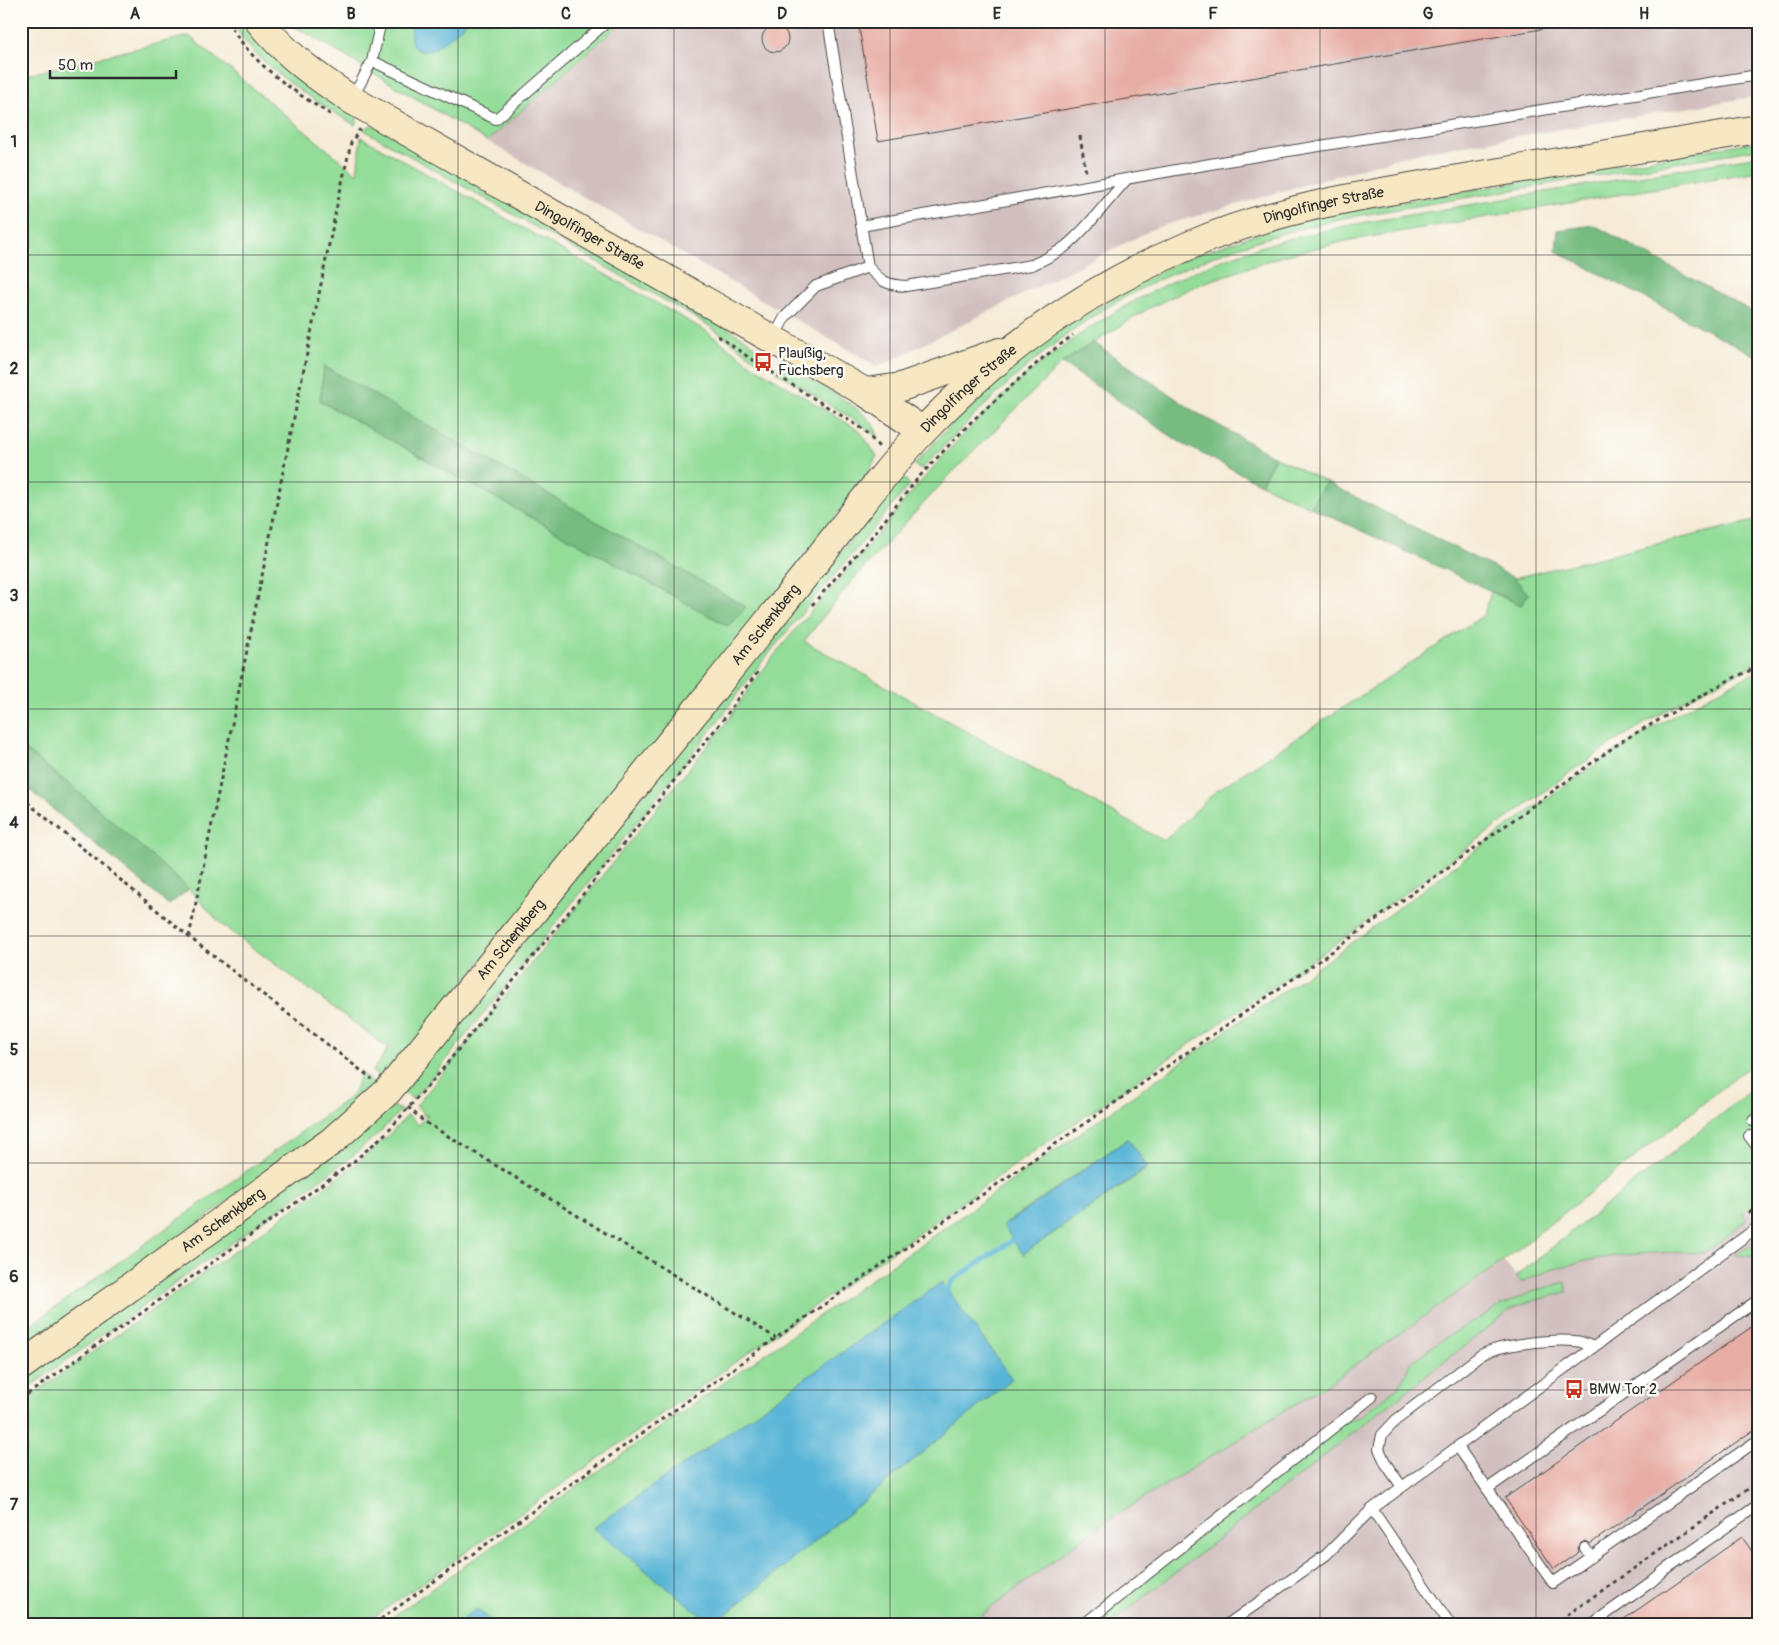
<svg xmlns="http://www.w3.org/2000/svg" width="1779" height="1645" font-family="Pangolin,sans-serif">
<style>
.industrial{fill:#d1bfbf}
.green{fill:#93dd99;stroke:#5f8462;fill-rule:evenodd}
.forest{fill:#76bc81;stroke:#507456}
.water{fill:#59b5d7;stroke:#427081}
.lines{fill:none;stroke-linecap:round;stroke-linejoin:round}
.stream{stroke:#59b5d7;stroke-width:5}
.building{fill:#e7ada4}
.lane-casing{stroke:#494845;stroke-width:12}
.secondary-casing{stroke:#494845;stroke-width:30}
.path{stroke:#494845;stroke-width:3;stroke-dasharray:4 4;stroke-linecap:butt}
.lane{stroke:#fff;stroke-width:10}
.secondary{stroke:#f7e8c3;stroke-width:28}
.grid{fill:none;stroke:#2b2b2b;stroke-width:1;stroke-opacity:0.55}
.labels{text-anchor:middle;stroke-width:5;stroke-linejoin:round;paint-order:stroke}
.street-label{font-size:15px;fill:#2b2b2b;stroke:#fdfcf7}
.poi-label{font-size:15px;fill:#2b2b2b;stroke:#fdfcf7;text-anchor:start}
.neatline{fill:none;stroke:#2b2b2b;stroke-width:2}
.grid-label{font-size:16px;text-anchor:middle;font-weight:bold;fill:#2b2b2b}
</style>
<rect width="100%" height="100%" fill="#fdfcf7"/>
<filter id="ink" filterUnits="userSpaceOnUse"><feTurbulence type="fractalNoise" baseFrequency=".02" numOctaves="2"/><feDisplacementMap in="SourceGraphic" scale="10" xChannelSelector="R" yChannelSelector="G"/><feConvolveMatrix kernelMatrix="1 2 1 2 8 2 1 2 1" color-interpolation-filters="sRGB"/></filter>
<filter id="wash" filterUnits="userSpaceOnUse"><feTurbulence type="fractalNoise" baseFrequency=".0096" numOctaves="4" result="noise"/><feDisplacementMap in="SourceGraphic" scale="20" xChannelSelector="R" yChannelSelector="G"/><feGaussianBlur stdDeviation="1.12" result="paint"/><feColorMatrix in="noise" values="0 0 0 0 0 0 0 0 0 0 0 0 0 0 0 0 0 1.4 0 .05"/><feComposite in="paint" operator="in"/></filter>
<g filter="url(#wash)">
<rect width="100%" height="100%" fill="#f5ebd7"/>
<path class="industrial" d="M 626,21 L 1758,21 L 1758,96 L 1411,154 L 1155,228 L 878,367 L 487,141 Z
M 1758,1112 L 1758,1624 L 970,1624 L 1099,1526 L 1334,1380 L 1503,1261 L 1521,1282 Z"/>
<path class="green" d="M 232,21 L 242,21 L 267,50 L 357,115 L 357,121 L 355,125 C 316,102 251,62 232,21 Z
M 286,21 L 624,21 L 487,141 Z
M 189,36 L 357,174 L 361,137 L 706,331 L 755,367 L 860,431 L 877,456 L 866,476 L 760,616 L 389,1075 L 381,1077 L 372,1072 L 388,1048 L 221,924 L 189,889 L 21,750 L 21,76 ZM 320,401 L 746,607 L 728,626 Z
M 374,125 L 742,337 L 762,351 L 756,360 L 708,325 L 364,130 L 367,127 Z
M 1758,141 L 1758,149 L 1344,218 C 1322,224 1299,228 1277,235 C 1216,252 1144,283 1090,318 C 1028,360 975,414 923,468 L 919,468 L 914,465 L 962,413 L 1011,367 L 1056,331 L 1181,260 L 1297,220 Z
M 1758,156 L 1758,171 L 1346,241 L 1283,256 L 1200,284 L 1149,308 L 1062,363 L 947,478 L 852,581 L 804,641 L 1164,841 L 1216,791 L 1484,615 L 1491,592 L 1521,605 L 1528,594 L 1514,578 L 1758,520 L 1758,663 L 1727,678 L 1677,704 L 1619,739 L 1576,768 L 1341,940 L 1046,1143 L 364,1624 L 21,1624 L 21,1403 L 354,1166 L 388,1136 L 408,1115 L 418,1125 L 428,1115 L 424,1116 L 422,1111 L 416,1106 L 729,719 C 770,653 825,597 875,538 C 888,523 900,506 913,491 C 932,468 952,446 973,425 C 1054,340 1167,271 1281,241 C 1301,236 1323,231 1344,226 Z
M 782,364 C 805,377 861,405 874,426 C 876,429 877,434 878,437 L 864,426 L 777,372 Z
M 1275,457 L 1326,482 L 1310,507 L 1261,484 Z
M 902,477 L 907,481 L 909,485 C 866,540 819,591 776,645 C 757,668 739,690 723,715 L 434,1075 L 413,1099 L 405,1094 L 404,1087 Z
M 1758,671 L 1758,1060 L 1503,1261 L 1334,1380 L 1099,1526 L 970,1624 L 382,1624 C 689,1407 996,1191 1305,976 C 1454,872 1593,749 1758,671 ZM 1128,1139 L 1148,1168 L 1023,1254 L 1003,1225 Z
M 361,1073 L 374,1084 L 373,1091 L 360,1105 L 21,1353 L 21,1332 L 353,1095 Z
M 1758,1085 L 1758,1202 L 1742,1213 L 1747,1219 L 1706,1253 C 1658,1251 1608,1254 1561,1267 C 1547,1271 1534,1277 1521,1282 L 1516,1276 Z
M 387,1105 L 393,1106 L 401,1110 L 381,1131 L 349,1159 L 21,1393 L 21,1378 Z
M 1758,1241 L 1758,1257 L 1735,1255 Z
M 1565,1282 L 1567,1292 L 1529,1302 L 1510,1310 L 1110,1624 L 1089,1624 L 1345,1421 L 1360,1417 L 1400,1385 L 1411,1362 L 1440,1341 L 1500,1306 L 1532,1292 Z"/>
<path class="forest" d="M 1594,225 L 1758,315 L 1758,357 L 1556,251 L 1558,230 Z
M 1093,342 L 1197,413 L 1275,457 L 1261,484 L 1183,444 L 1062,363 Z
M 324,366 L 746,607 L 728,626 L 320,401 Z
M 1326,482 L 1514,578 L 1528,594 L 1521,605 L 1310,507 Z
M 21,747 L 73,787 L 189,889 L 169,905 L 21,783 Z"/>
<path class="water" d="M 413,21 L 468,21 C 457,30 429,62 415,48 C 408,41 411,30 413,21 Z
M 1128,1139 L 1148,1167 L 1023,1254 L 1003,1226 Z
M 942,1282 L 1012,1379 L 714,1624 L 712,1624 L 593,1528 Z
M 476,1609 L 496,1624 L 457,1624 Z"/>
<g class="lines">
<path class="stream" d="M 945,1295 L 952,1281 L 1013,1240"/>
</g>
<g id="blocks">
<path class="building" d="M 858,21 L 1542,21 L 1542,29 L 878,141 Z
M762 39a13 13 0 1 1 26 0a13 13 0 1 1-26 0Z
M 1753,1326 L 1758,1333 L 1758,1427 L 1590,1544 L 1585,1541 L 1581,1543 L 1578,1548 L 1579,1552 L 1554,1569 L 1505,1498 Z
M 1742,1537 L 1758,1560 L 1758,1624 L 1617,1624 Z"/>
</g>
</g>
<g filter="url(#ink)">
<use href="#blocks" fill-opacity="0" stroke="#494845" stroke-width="1"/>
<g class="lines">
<g class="lane-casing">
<path id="lane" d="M 828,21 L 868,267 C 881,281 886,285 906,286 L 1032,265 C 1043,260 1056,254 1066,246 C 1089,227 1107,201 1127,179
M 372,61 L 496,119 L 608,21
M 352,99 L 372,61 L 381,21
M 861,226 L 1227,161 L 1758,75
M 773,339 L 785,317 L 816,286 L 868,267
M 1753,1121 L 1758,1117
M 1749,1136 L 1758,1148
M 1458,1447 L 1553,1583 L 1758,1440
M 1402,1487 L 1386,1464 L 1379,1449 L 1382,1435 L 1396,1420 L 1481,1355 C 1501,1344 1551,1339 1575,1341 C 1581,1341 1588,1345 1594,1347
M 1487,1489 L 1755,1302 L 1758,1306
M 1372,1509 L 1450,1624
M 1585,1548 L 1591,1557
M 1084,1624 L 1372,1397
M 1228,1624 L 1326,1555 L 1372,1509 L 1758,1227
M 1592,1624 L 1651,1582 L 1666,1569 L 1758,1505"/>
</g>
<g class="secondary-casing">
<g id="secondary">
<path id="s1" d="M 259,21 C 286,55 317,77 352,100 L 865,392 L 923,431"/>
<path d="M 865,392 L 901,387 L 1000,352"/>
<path id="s2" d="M 21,1366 L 332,1141 L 388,1091 C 497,956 607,821 716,686 C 751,642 787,599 821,555 C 854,513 886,470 922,432 C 997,352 1087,289 1188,246 C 1277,207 1375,193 1470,177 C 1566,161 1662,145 1758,129"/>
</g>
</g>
<path class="path" d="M 228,21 C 249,62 294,92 333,116
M 21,25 L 43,21
M 1080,136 L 1086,173
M 718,336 L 757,363 L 863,429 L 880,448
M 812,605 L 873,535 L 918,478 L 972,421 L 1044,357 L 1073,335
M 21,797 L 189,937 L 372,1079
M 189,937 L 337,205 L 351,143 L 360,129
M 408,1107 L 422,1120 L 776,1338
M 1749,1213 L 1758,1207
M 21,1399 L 353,1162 L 385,1134 L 437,1076 L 726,716 L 739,696 L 758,672
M 374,1624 L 776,1338 L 1323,958 L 1622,741 L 1729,680 L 1758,667
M 1554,1624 L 1758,1482"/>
<use href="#lane" class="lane"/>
<use href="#secondary" class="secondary"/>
</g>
</g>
<path class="grid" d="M 243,21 L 243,1624M 458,21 L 458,1624M 674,21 L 674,1624M 890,21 L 890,1624M 1105,21 L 1105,1624M 1320,21 L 1320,1624M 1536,21 L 1536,1624M 21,255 L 1758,255M 21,482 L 1758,482M 21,709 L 1758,709M 21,936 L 1758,936M 21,1163 L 1758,1163M 21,1390 L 1758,1390"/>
<defs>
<g id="bus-bare" transform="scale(1.5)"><path d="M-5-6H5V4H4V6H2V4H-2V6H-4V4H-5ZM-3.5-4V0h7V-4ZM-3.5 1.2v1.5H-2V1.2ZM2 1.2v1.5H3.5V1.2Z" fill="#c8321e" stroke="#fdfcf7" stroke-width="2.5" paint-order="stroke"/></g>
</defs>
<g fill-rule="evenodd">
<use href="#bus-bare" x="763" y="362"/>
<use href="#bus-bare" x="1574" y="1389"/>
</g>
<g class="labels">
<g class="street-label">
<text dy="5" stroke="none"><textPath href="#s2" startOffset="1776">Dingolfinger Straße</textPath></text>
<text dy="5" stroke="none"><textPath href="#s1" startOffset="396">Dingolfinger Straße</textPath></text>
<text dy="5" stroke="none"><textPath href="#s2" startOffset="1371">Dingolfinger Straße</textPath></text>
<text dy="5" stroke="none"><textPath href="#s2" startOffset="1059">Am Schenkberg</textPath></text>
<text dy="5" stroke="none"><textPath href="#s2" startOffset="654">Am Schenkberg</textPath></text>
<text dy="5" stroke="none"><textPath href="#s2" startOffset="249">Am Schenkberg</textPath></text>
</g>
<g class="poi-label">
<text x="778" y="358">Plaußig,<tspan x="778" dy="17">Fuchsberg</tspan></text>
<text x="1589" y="1394">BMW Tor 2</text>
</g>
</g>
<rect width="1779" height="1645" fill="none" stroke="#fdfcf7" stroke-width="55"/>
<path d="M50 70v8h126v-8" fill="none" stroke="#2b2b2b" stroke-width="2.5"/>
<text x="58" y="70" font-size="15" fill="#2b2b2b" stroke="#fdfcf7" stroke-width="4" paint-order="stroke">50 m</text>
<rect x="28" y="28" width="1724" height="1590" class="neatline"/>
<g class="grid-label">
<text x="135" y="19">A</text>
<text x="351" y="19">B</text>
<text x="566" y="19">C</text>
<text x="782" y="19">D</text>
<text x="997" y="19">E</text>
<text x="1213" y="19">F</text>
<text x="1428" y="19">G</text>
<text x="1644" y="19">H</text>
<text x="14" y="147">1</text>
<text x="14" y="374">2</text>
<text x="14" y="601">3</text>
<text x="14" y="828">4</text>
<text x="14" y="1055">5</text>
<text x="14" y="1282">6</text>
<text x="14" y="1510">7</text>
</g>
</svg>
